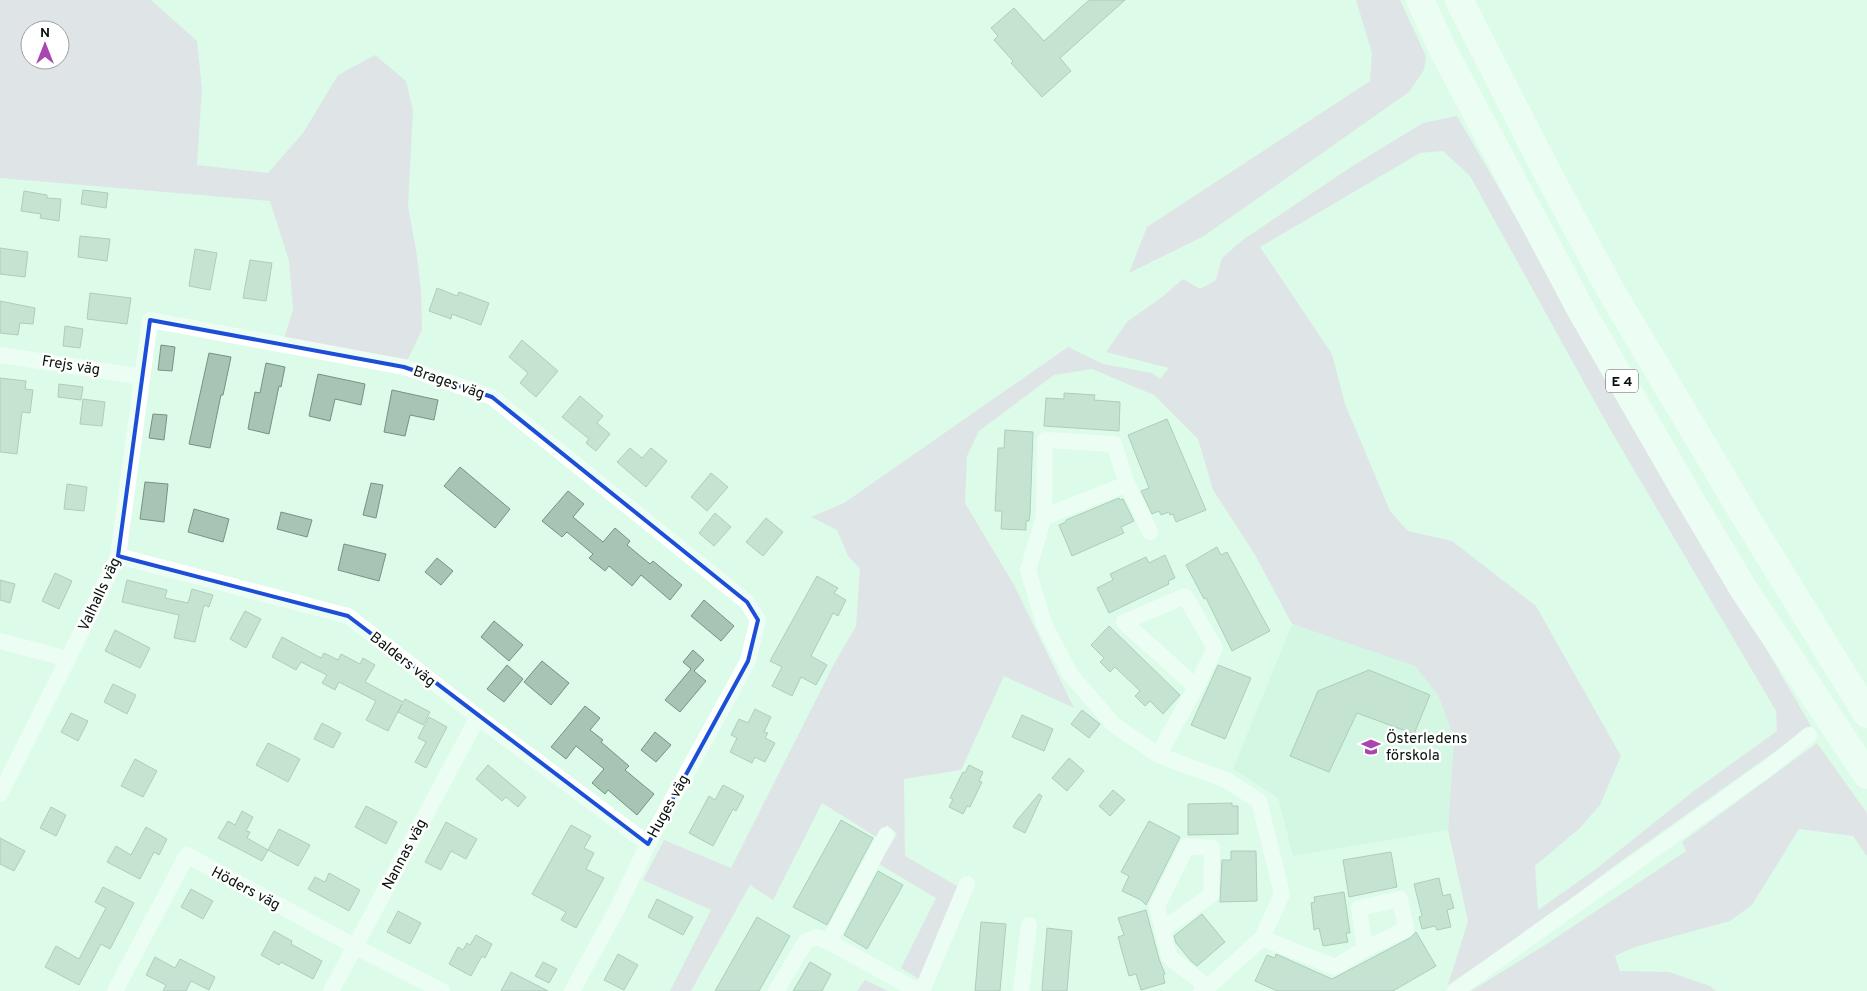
<svg xmlns="http://www.w3.org/2000/svg" width="1867" height="991" font-family="Overpass,sans-serif">
<style>
.built{fill:#cbf1db}
.green{fill:#e3cae5;fill-rule:evenodd}
.building{fill:#a7c5b4;stroke:#769382}
.lines{fill:none;stroke-linecap:round;stroke-linejoin:round}
.street{stroke:#fff;stroke-width:16}
.highway{stroke:#fff;stroke-width:28}
.marked{fill:none;stroke:#1d4ed8;stroke-width:4;stroke-linejoin:round}
.labels{text-anchor:middle;stroke-width:5;stroke-linejoin:round;paint-order:stroke}
.shield{fill:#fff;stroke:#535a56;stroke-width:1}
.shield-label{font-size:14px;font-weight:bold;fill:#09140e}
.street-label{font-size:15px;fill:#09140e;stroke:#fff}
.poi-label{font-size:15px;fill:#09140e;stroke:#fff;text-anchor:start}
</style>
<rect width="100%" height="100%" fill="#dcfbe9"/>
<path class="built" d="M 1292,624 L 1415,666 L 1438,695 L 1454,738 L 1448,830 L 1293,856 L 1278,798 L 1233,769 Z"/>
<path class="green" d="M 0,0 L 151,0 L 197,41 L 202,88 L 197,165 L 268,173 L 303,133 L 338,75 L 375,55 L 406,81 L 413,110 L 408,206 L 417,256 L 421,289 L 422,330 L 404,367 L 282,344 L 293,310 L 289,261 L 270,201 L 0,178 ZM 30,30 L 60,30 L 60,60 L 30,60 Z
M 1356,0 L 1400,0 L 1426,56 L 1424,70 L 1409,92 L 1204,236 L 1129,273 L 1147,227 L 1370,81 L 1372,53 Z
M 1457,116 L 1811,726 L 1621,861 L 1520,937 L 1448,985 L 1468,921 L 1448,830 L 1454,738 L 1438,695 L 1415,666 L 1292,624 L 1254,553 L 1213,490 L 1198,439 L 1154,395 L 1092,369 L 1054,375 L 979,431 L 967,456 L 965,503 L 1014,585 L 1074,708 L 1004,676 L 961,770 L 904,779 L 905,856 L 959,887 L 919,979 L 901,968 L 936,898 L 879,864 L 897,834 L 887,825 L 878,838 L 822,803 L 773,900 L 750,885 L 691,991 L 670,991 L 711,910 L 643,880 L 664,840 L 731,868 L 834,664 L 856,626 L 860,569 L 848,556 L 837,530 L 811,517 L 844,503 L 1068,347 L 1103,364 L 1152,373 L 1160,379 L 1169,368 L 1106,352 L 1127,322 L 1162,297 L 1183,279 L 1200,289 L 1216,280 L 1222,258 L 1244,239 L 1354,165 L 1423,123 ZM 1443,151 L 1470,176 L 1607,424 L 1776,711 L 1777,731 L 1695,790 L 1596,869 L 1538,910 L 1535,866 L 1580,828 L 1600,805 L 1621,756 L 1536,606 L 1452,541 L 1408,531 L 1390,511 L 1345,404 L 1332,354 L 1260,247 L 1420,153 Z
M 1817,743 L 1867,813 L 1867,856 L 1853,836 L 1799,829 L 1752,905 L 1730,921 L 1635,947 L 1615,956 L 1620,971 L 1669,972 L 1710,986 L 1716,991 L 1471,991 L 1548,943 L 1686,851 L 1682,842 Z
M 865,980 L 888,991 L 857,991 Z"/>
<path class="building" d="M 1089,0 L 1125,0 L 1060,58 L 1071,71 L 1042,97 L 1011,63 L 1013,61 L 994,40 L 998,36 L 991,28 L 1014,8 L 1044,41 Z
M 83,190 L 108,193 L 106,208 L 81,204 Z
M 24,191 L 47,195 L 47,198 L 61,199 L 59,221 L 40,218 L 41,214 L 21,211 Z
M 80,236 L 110,239 L 107,261 L 78,257 Z
M 0,248 L 28,252 L 25,277 L 0,274 Z
M 195,249 L 217,253 L 210,290 L 189,286 Z
M 250,260 L 272,263 L 266,301 L 243,298 Z
M 437,288 L 457,296 L 459,292 L 489,303 L 481,325 L 452,314 L 451,319 L 429,311 Z
M 90,293 L 131,298 L 127,324 L 87,319 Z
M 0,301 L 35,308 L 33,324 L 20,323 L 18,335 L 0,333 Z
M 65,326 L 83,329 L 80,348 L 63,346 Z
M 522,340 L 558,371 L 536,397 L 520,383 L 528,373 L 509,357 Z
M 161,345 L 175,347 L 172,371 L 158,370 Z
M 209,353 L 231,357 L 223,395 L 221,395 L 210,448 L 189,444 Z
M 266,363 L 285,367 L 281,387 L 279,386 L 269,434 L 248,429 L 255,392 L 260,393 Z
M 318,374 L 365,384 L 361,405 L 335,399 L 330,421 L 309,416 Z
M 0,378 L 26,381 L 25,389 L 33,390 L 30,413 L 22,412 L 17,454 L 0,452 Z
M 59,384 L 83,387 L 81,400 L 58,397 Z
M 392,390 L 438,400 L 434,420 L 410,415 L 405,436 L 384,432 Z
M 1064,393 L 1095,395 L 1094,400 L 1120,402 L 1119,431 L 1044,426 L 1046,398 L 1064,399 Z
M 580,396 L 603,416 L 597,423 L 610,434 L 596,451 L 586,443 L 589,439 L 562,417 Z
M 83,399 L 105,402 L 102,426 L 80,424 Z
M 153,414 L 167,415 L 164,440 L 149,438 Z
M 1167,419 L 1206,510 L 1176,522 L 1173,514 L 1170,515 L 1169,512 L 1161,515 L 1159,511 L 1152,514 L 1141,491 L 1149,488 L 1128,435 Z
M 1005,430 L 1033,432 L 1030,515 L 1029,521 L 1026,521 L 1026,530 L 1001,529 L 1002,511 L 995,511 L 998,448 L 1004,448 Z
M 630,448 L 642,458 L 651,448 L 667,461 L 646,487 L 617,462 Z
M 460,467 L 510,509 L 495,528 L 444,486 Z
M 711,473 L 728,487 L 707,511 L 691,497 Z
M 145,482 L 168,484 L 164,522 L 140,519 Z
M 371,483 L 383,485 L 376,518 L 363,515 Z
M 67,484 L 87,487 L 84,511 L 64,509 Z
M 568,491 L 584,504 L 573,517 L 603,542 L 615,528 L 630,541 L 627,545 L 650,564 L 653,561 L 682,585 L 670,600 L 641,575 L 632,586 L 609,566 L 605,571 L 589,558 L 593,554 L 567,532 L 562,537 L 542,521 Z
M 1119,498 L 1120,500 L 1123,499 L 1134,521 L 1121,527 L 1124,533 L 1072,556 L 1059,525 L 1066,522 L 1066,520 Z
M 194,509 L 229,519 L 223,542 L 188,532 Z
M 281,512 L 312,520 L 307,537 L 277,529 Z
M 715,513 L 731,527 L 714,546 L 699,533 Z
M 766,518 L 783,532 L 763,556 L 746,542 Z
M 344,544 L 386,554 L 379,581 L 338,570 Z
M 1217,547 L 1221,555 L 1227,552 L 1270,631 L 1232,651 L 1206,598 L 1204,599 L 1186,565 Z
M 1165,555 L 1175,578 L 1168,581 L 1169,584 L 1109,613 L 1097,588 L 1113,580 L 1110,574 L 1146,557 L 1149,563 Z
M 437,558 L 453,571 L 441,585 L 425,572 Z
M 55,573 L 72,581 L 59,609 L 42,601 Z
M 817,576 L 838,588 L 834,593 L 846,600 L 838,616 L 833,613 L 811,656 L 827,665 L 816,685 L 801,677 L 792,696 L 772,686 L 782,667 L 770,661 Z
M 0,580 L 15,584 L 10,603 L 0,600 Z
M 127,580 L 167,590 L 165,598 L 188,603 L 192,589 L 213,595 L 209,607 L 204,605 L 195,642 L 174,638 L 179,615 L 122,602 Z
M 704,600 L 734,626 L 721,641 L 691,616 Z
M 245,611 L 261,619 L 246,648 L 230,639 Z
M 494,621 L 523,645 L 509,661 L 481,637 Z
M 1109,626 L 1180,695 L 1163,714 L 1150,701 L 1145,706 L 1135,696 L 1140,691 L 1115,667 L 1110,672 L 1100,662 L 1104,658 L 1091,645 Z
M 115,630 L 150,648 L 140,668 L 105,651 Z
M 282,637 L 321,658 L 324,653 L 338,660 L 341,654 L 360,664 L 363,658 L 375,665 L 365,682 L 403,702 L 405,699 L 430,712 L 423,725 L 398,712 L 402,704 L 388,731 L 366,720 L 376,701 L 339,682 L 335,690 L 322,683 L 327,675 L 301,662 L 296,670 L 272,657 Z
M 693,650 L 704,660 L 694,671 L 706,681 L 680,712 L 665,700 L 691,669 L 683,662 Z
M 542,661 L 569,683 L 551,705 L 524,682 Z
M 507,665 L 523,679 L 504,702 L 487,689 Z
M 1218,665 L 1251,678 L 1225,739 L 1191,725 Z
M 1369,670 L 1430,695 L 1414,734 L 1357,713 L 1329,772 L 1290,756 L 1318,691 Z
M 113,684 L 136,695 L 127,714 L 104,702 Z
M 585,706 L 600,718 L 590,730 L 603,740 L 601,742 L 629,766 L 625,770 L 654,794 L 637,815 L 608,790 L 605,794 L 592,783 L 604,769 L 576,746 L 566,759 L 551,747 Z
M 755,709 L 771,717 L 764,732 L 768,733 L 765,738 L 775,743 L 765,762 L 755,757 L 752,763 L 730,752 L 737,738 L 731,735 L 739,719 L 748,723 Z
M 1082,710 L 1100,724 L 1089,738 L 1071,724 Z
M 71,713 L 88,721 L 78,741 L 61,732 Z
M 1022,715 L 1053,729 L 1044,751 L 1012,737 Z
M 429,717 L 447,727 L 426,768 L 415,762 L 426,742 L 418,738 Z
M 322,723 L 341,733 L 333,748 L 314,739 Z
M 655,732 L 671,745 L 656,762 L 641,750 Z
M 268,743 L 300,759 L 288,782 L 256,765 Z
M 1069,758 L 1084,771 L 1067,791 L 1052,778 Z
M 135,759 L 157,771 L 143,797 L 121,786 Z
M 488,765 L 526,797 L 518,807 L 506,797 L 502,801 L 476,779 Z
M 969,765 L 983,772 L 979,781 L 982,782 L 970,807 L 967,806 L 963,814 L 949,807 L 953,799 L 950,798 L 963,772 L 965,773 Z
M 723,785 L 744,796 L 736,811 L 733,809 L 713,846 L 689,833 L 709,796 L 715,800 Z
M 1113,790 L 1125,800 L 1110,816 L 1099,806 Z
M 1039,794 L 1042,796 L 1025,833 L 1013,827 L 1017,820 Z
M 1232,803 L 1232,806 L 1238,806 L 1238,834 L 1188,835 L 1188,804 Z
M 366,806 L 397,822 L 386,844 L 355,827 Z
M 51,807 L 66,815 L 56,836 L 40,828 Z
M 242,811 L 253,817 L 246,831 L 250,832 L 247,838 L 268,850 L 262,861 L 218,838 L 228,821 L 235,825 Z
M 841,820 L 873,838 L 827,925 L 793,907 Z
M 1149,821 L 1180,837 L 1146,905 L 1141,900 L 1122,891 L 1129,876 L 1121,872 Z
M 446,822 L 477,839 L 466,859 L 451,851 L 441,870 L 425,862 Z
M 571,825 L 591,836 L 584,848 L 594,853 L 586,869 L 604,878 L 576,928 L 561,920 L 566,912 L 532,894 Z
M 146,827 L 167,839 L 159,855 L 154,852 L 140,879 L 107,862 L 116,846 L 131,855 Z
M 279,829 L 310,845 L 298,866 L 268,850 Z
M 0,838 L 25,851 L 14,871 L 0,864 Z
M 1231,851 L 1256,851 L 1257,901 L 1220,902 L 1222,860 L 1231,860 Z
M 1391,852 L 1397,887 L 1349,897 L 1343,860 Z
M 878,871 L 903,885 L 867,949 L 844,935 Z
M 329,873 L 360,890 L 349,911 L 308,889 L 315,877 L 325,882 Z
M 1439,878 L 1443,896 L 1450,894 L 1454,908 L 1447,910 L 1451,927 L 1437,930 L 1435,926 L 1422,929 L 1419,917 L 1422,916 L 1414,884 Z
M 103,887 L 134,903 L 110,949 L 101,944 L 79,985 L 45,967 L 56,946 L 79,959 L 106,908 L 95,902 Z
M 191,889 L 213,901 L 203,919 L 181,907 Z
M 1344,892 L 1350,933 L 1346,933 L 1348,942 L 1323,946 L 1319,928 L 1314,930 L 1311,903 L 1315,902 L 1314,897 Z
M 657,899 L 693,917 L 683,935 L 648,917 Z
M 1146,910 L 1159,959 L 1165,974 L 1163,975 L 1165,983 L 1141,990 L 1136,974 L 1129,976 L 1118,937 L 1124,935 L 1118,918 Z
M 398,911 L 421,923 L 410,944 L 387,932 Z
M 1202,914 L 1225,942 L 1197,966 L 1191,961 L 1176,943 L 1174,936 Z
M 757,917 L 790,936 L 759,991 L 715,991 Z
M 981,922 L 1006,924 L 1000,991 L 975,991 Z
M 1047,928 L 1072,931 L 1067,991 L 1042,991 Z
M 274,931 L 292,941 L 291,944 L 322,961 L 313,979 L 281,962 L 279,965 L 261,955 Z
M 1416,932 L 1436,966 L 1393,991 L 1277,991 L 1255,981 L 1267,955 L 1275,958 L 1276,954 L 1332,979 L 1410,938 Z
M 476,935 L 492,944 L 485,958 L 482,956 L 471,976 L 449,964 L 458,947 L 463,950 L 467,943 L 470,945 Z
M 618,954 L 638,965 L 624,990 L 604,980 Z
M 155,957 L 175,968 L 180,959 L 215,977 L 209,990 L 191,981 L 186,991 L 163,991 L 166,985 L 146,975 Z
M 543,962 L 557,969 L 549,983 L 535,976 Z
M 810,962 L 831,974 L 822,991 L 793,991 Z
M 511,972 L 548,991 L 501,991 Z"/>
<g class="lines">
<path class="street" d="M 0,355 L 142,377
M 1127,484 L 1150,532
M 1044,517 L 1127,484 L 1114,444 L 1045,440 L 1044,517 L 1028,570 L 1044,624 L 1070,674 L 1113,724 L 1158,755 L 1226,780 L 1259,801 L 1282,894 L 1262,938 L 1208,987 L 1201,991
M 118,556 L 348,616 L 478,717 L 648,844
M 0,641 L 68,659
M 1158,755 L 1196,687 L 1215,648 L 1185,596 L 1124,622 L 1196,687
M 0,794 L 68,659 L 118,556 L 150,320 L 404,367 L 492,397 L 747,602 L 758,620 L 748,661 L 648,844 L 617,909 L 572,991
M 1162,930 L 1211,895 L 1212,848 L 1187,846 L 1157,906 L 1169,957 L 1208,987
M 1262,938 L 1335,967 L 1365,949 L 1406,929 L 1400,899 L 1359,908 L 1365,949
M 829,942 L 918,991
M 115,991 L 187,855 L 354,946 L 442,991
M 331,991 L 478,717
M 776,991 L 806,941 L 817,937 L 829,942 L 886,835
M 922,991 L 967,884
M 1021,991 L 1029,925
M 1455,991 L 1771,766 L 1809,735"/>
<path class="highway" d="M 1420,0 L 1443,50 L 1581,310 L 1684,489 L 1744,590 L 1867,775
M 1459,0 L 1547,172 L 1611,291 L 1742,511 L 1867,714"/>
</g>
<path d="M0 0H1867V991H0ZM 150,320 L 404,367 L 492,397 L 747,602 L 758,620 L 748,661 L 648,844 L 348,616 L 118,556 Z" fill="#dcfbe9" fill-opacity=".55" fill-rule="evenodd"/>
<path class="marked" d="M 150,320 L 404,367 L 492,397 L 747,602 L 758,620 L 748,661 L 648,844 L 348,616 L 118,556 Z"/>
<defs>
<g id="school-bare" transform="scale(1.5)"><path d="M0-5L7-2L0 1L-7-2ZM-4 1L0 2.5L4 1V4Q0 6-4 4Z" fill="#a747af" stroke="#fff" stroke-width="2.5" paint-order="stroke"/></g>
</defs>
<g fill-rule="evenodd">
<use href="#school-bare" x="1371" y="747"/>
</g>
<g class="labels">
<rect class="shield" x="1606" y="369.5" width="32" height="23" rx="4"/>
<g class="shield-label">
<text x="1622" y="386">E 4</text>
</g>
<g class="street-label">
<text transform="translate(71 365) rotate(9)" y="5">Frejs väg</text>
<text transform="translate(449 382) rotate(19)" y="5">Brages väg</text>
<text transform="translate(99 594) rotate(-65)" y="5">Valhalls väg</text>
<text transform="translate(403 659) rotate(38)" y="5">Balders väg</text>
<text transform="translate(668 806) rotate(-61)" y="5">Huges väg</text>
<text transform="translate(404 854) rotate(-62)" y="5">Nannas väg</text>
<text transform="translate(246 888) rotate(28)" y="5">Höders väg</text>
</g>
<g class="poi-label">
<text x="1386" y="743">Österledens<tspan x="1386" dy="17">förskola</tspan></text>
</g>
</g>
<g transform="translate(45 45)"><circle r="24" fill="#ffffff" stroke="#9da19f"/>
<path d="M0-4L9 19L0 12L-9 19Z" fill="#a747af"/>
<text y="-8" font-size="14" font-weight="bold" text-anchor="middle" fill="#09140e">N</text>
</g>
</svg>
